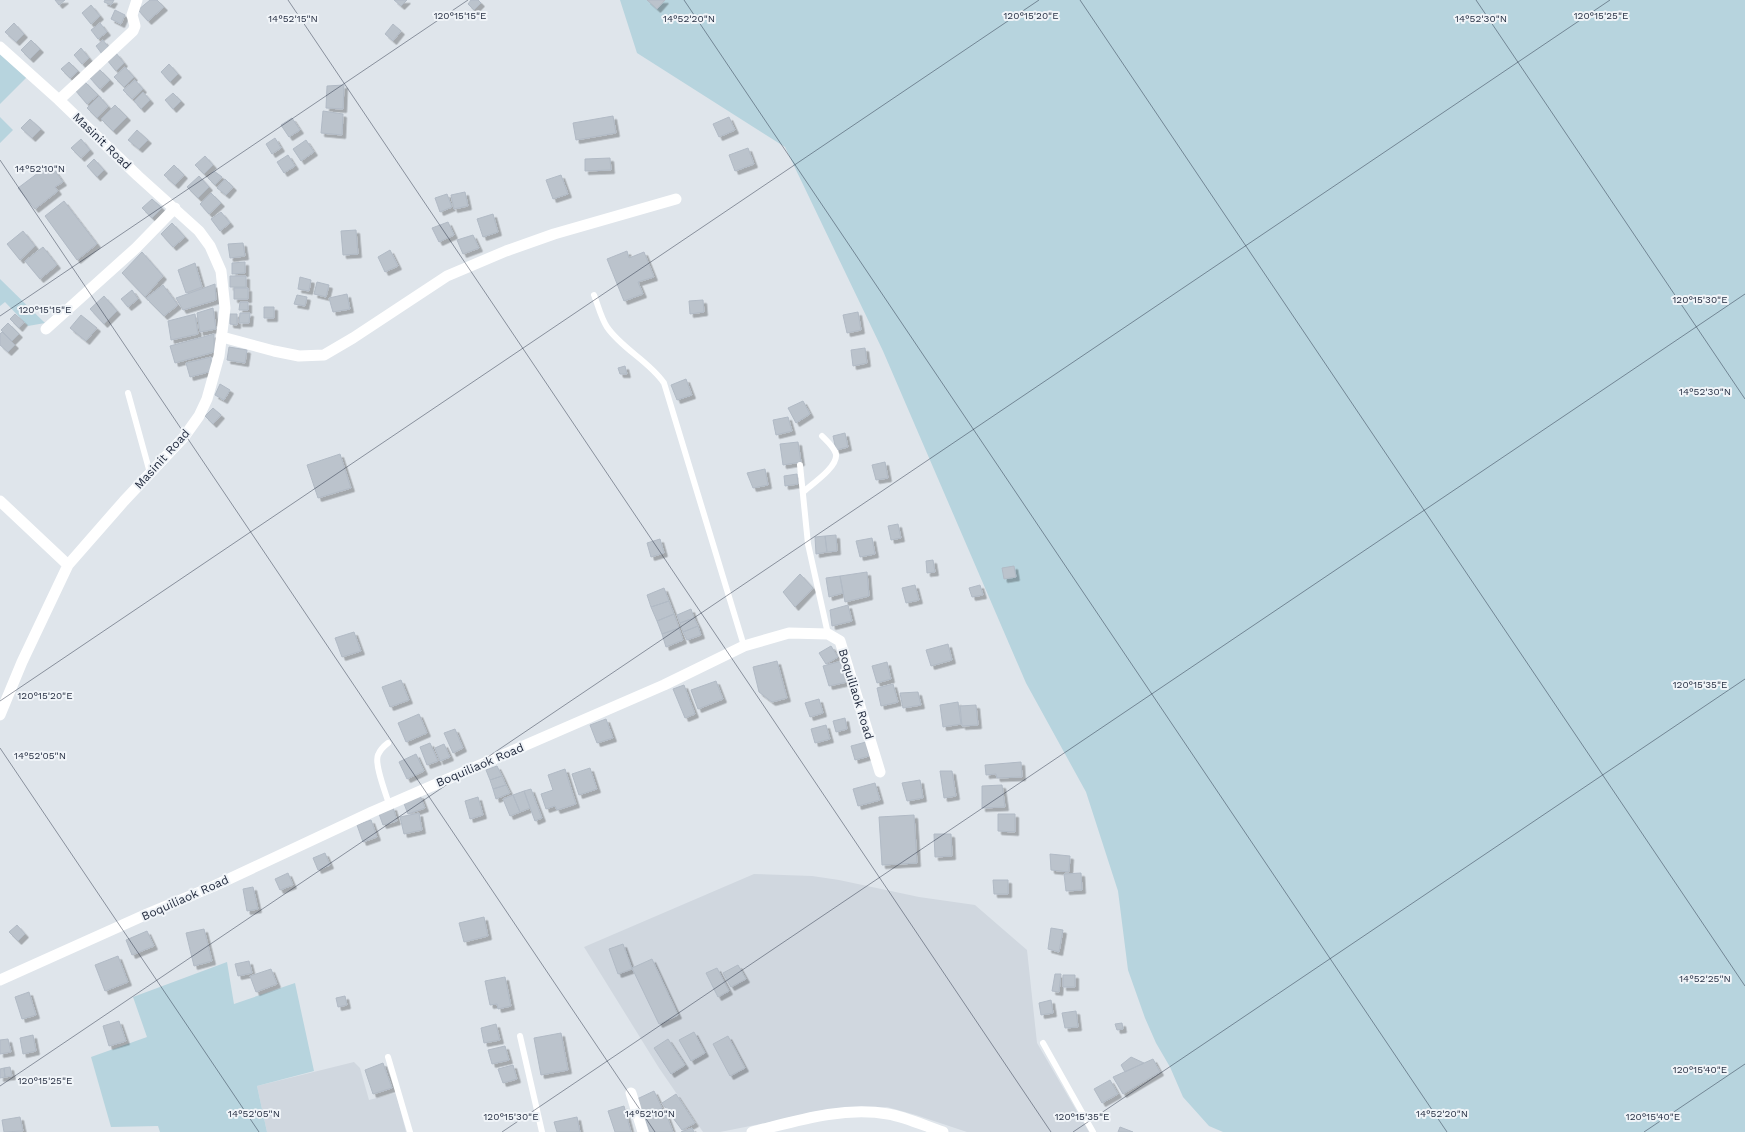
<svg xmlns="http://www.w3.org/2000/svg" width="1745" height="1132" font-family="'Work Sans',sans-serif">
<style>
.built{fill:#d0d7df}
.green{fill:#b7d4de}
.building{fill:#bbc3cc;stroke:#b1bac5;filter:url(#shadow)}
.lines{fill:none;stroke-linecap:round;stroke-linejoin:round}
.service{stroke:#fff;stroke-width:6}
.minor{stroke:#fff;stroke-width:11}
.tertiary{stroke:#fff;stroke-width:11}
.ticks{fill:none;stroke:#1f283c;stroke-width:1;stroke-opacity:0.45}
.labels{text-anchor:middle;stroke-width:4;stroke-linejoin:round;paint-order:stroke}
.street-label{font-size:12px;fill:#1f283c;stroke:#f0f4f8}
.ticks-label{font-size:10px;text-anchor:middle;fill:#1f283c;stroke:#f0f4f8;stroke-width:4;stroke-linejoin:round;paint-order:stroke}
</style>
<defs>
<filter id="shadow"><feDropShadow dx="3.5" dy="3.5" stdDeviation="0" flood-color="#0004"/></filter>
</defs>
<rect width="100%" height="100%" fill="#dfe5eb"/>
<path class="built" d="M 754,874 L 812,876 L 839,880 L 919,897 L 975,905 L 1027,950 L 1037,1043 L 1089,1132 L 967,1132 L 916,1115 L 887,1107 L 842,1108 L 720,1132 L 703,1132 L 659,1068 L 584,947 Z
M 354,1062 L 360,1068 L 369,1100 L 396,1093 L 406,1132 L 267,1132 L 257,1086 Z"/>
<path class="green" d="M 620,0 L 1745,0 L 1745,1132 L 1223,1132 L 1209,1126 L 1183,1097 L 1170,1067 L 1156,1043 L 1145,1018 L 1128,970 L 1118,891 L 1086,792 L 1026,683 L 883,351 L 785,147 L 637,53 Z
M 0,53 L 28,76 L 0,104 Z
M 0,117 L 13,130 L 0,143 Z
M 0,279 L 45,323 L 28,326 L 5,302 L 0,306 Z
M 227,962 L 234,1004 L 295,983 L 314,1071 L 257,1086 L 267,1132 L 160,1132 L 158,1126 L 111,1127 L 91,1057 L 147,1037 L 133,997 Z"/>
<path class="building" d="M 55,0 L 65,0 L 59,5 Z
M 105,0 L 114,0 L 111,5 L 104,2 Z
M 150,0 L 157,0 L 164,7 L 148,21 L 138,10 Z
M 394,0 L 407,0 L 401,6 Z
M 471,0 L 478,0 L 481,3 L 474,10 L 468,4 Z
M 647,0 L 665,0 L 657,9 Z
M 91,5 L 100,16 L 91,24 L 82,13 Z
M 115,10 L 125,15 L 121,24 L 111,19 Z
M 14,23 L 24,34 L 16,42 L 5,32 Z
M 100,23 L 107,32 L 98,39 L 91,30 Z
M 393,24 L 401,31 L 393,41 L 385,34 Z
M 31,40 L 40,49 L 30,59 L 21,50 Z
M 103,40 L 109,48 L 102,54 L 96,46 Z
M 81,48 L 89,58 L 82,64 L 74,55 Z
M 116,53 L 124,63 L 116,71 L 107,60 Z
M 69,62 L 78,71 L 70,78 L 61,69 Z
M 169,64 L 178,74 L 170,82 L 161,72 Z
M 125,67 L 134,77 L 124,87 L 114,77 Z
M 99,69 L 110,80 L 100,89 L 90,78 Z
M 135,80 L 143,89 L 132,99 L 123,90 Z
M 84,81 L 98,95 L 87,104 L 75,90 Z
M 344,85 L 343,109 L 326,108 L 327,86 Z
M 143,92 L 150,100 L 141,109 L 134,101 Z
M 173,93 L 181,101 L 173,109 L 165,100 Z
M 99,96 L 108,106 L 97,118 L 87,108 Z
M 115,105 L 127,117 L 113,131 L 101,119 Z
M 323,111 L 343,114 L 342,135 L 321,133 Z
M 613,116 L 616,133 L 576,140 L 573,123 Z
M 729,117 L 735,130 L 719,137 L 713,124 Z
M 292,118 L 300,130 L 289,137 L 281,125 Z
M 30,119 L 41,129 L 32,138 L 21,128 Z
M 137,130 L 148,140 L 139,149 L 128,140 Z
M 275,138 L 281,148 L 272,154 L 266,144 Z
M 81,139 L 90,150 L 81,158 L 71,148 Z
M 306,140 L 314,152 L 301,161 L 293,149 Z
M 748,148 L 754,164 L 735,171 L 729,155 Z
M 288,155 L 295,166 L 284,173 L 277,162 Z
M 205,156 L 213,165 L 204,174 L 195,165 Z
M 610,158 L 611,170 L 585,171 L 585,159 Z
M 94,159 L 104,170 L 97,177 L 87,166 Z
M 174,165 L 184,175 L 175,185 L 164,175 Z
M 53,168 L 63,182 L 55,187 L 58,191 L 35,209 L 18,188 L 42,170 L 45,174 Z
M 214,171 L 222,177 L 215,185 L 208,178 Z
M 561,175 L 568,194 L 553,199 L 546,180 Z
M 199,176 L 209,187 L 198,198 L 187,187 Z
M 225,179 L 233,187 L 226,195 L 217,188 Z
M 465,192 L 468,206 L 454,209 L 451,195 Z
M 211,193 L 221,203 L 209,214 L 200,204 Z
M 447,194 L 452,207 L 440,212 L 435,198 Z
M 152,199 L 162,208 L 152,218 L 142,208 Z
M 64,201 L 97,244 L 77,260 L 45,216 Z
M 221,212 L 230,223 L 220,231 L 211,219 Z
M 493,214 L 498,232 L 483,237 L 477,219 Z
M 448,222 L 454,235 L 439,242 L 432,228 Z
M 172,223 L 185,237 L 173,247 L 161,234 Z
M 356,230 L 358,254 L 343,255 L 341,231 Z
M 23,231 L 35,246 L 20,260 L 7,244 Z
M 473,235 L 479,248 L 463,254 L 457,240 Z
M 243,243 L 245,256 L 230,258 L 228,244 Z
M 43,247 L 57,265 L 40,279 L 25,261 Z
M 390,250 L 398,266 L 385,272 L 378,257 Z
M 627,251 L 629,258 L 644,252 L 654,277 L 638,282 L 643,294 L 624,301 L 607,259 Z
M 142,252 L 163,276 L 145,297 L 122,273 Z
M 245,262 L 245,273 L 232,274 L 232,263 Z
M 195,263 L 202,287 L 186,293 L 178,270 Z
M 230,276 L 246,276 L 246,287 L 230,287 Z
M 300,277 L 311,280 L 309,291 L 298,289 Z
M 317,282 L 329,285 L 326,297 L 314,294 Z
M 215,284 L 216,300 L 183,310 L 176,298 Z
M 163,285 L 178,305 L 164,316 L 146,298 Z
M 234,288 L 248,288 L 248,299 L 234,299 Z
M 132,290 L 138,299 L 128,307 L 121,299 Z
M 347,294 L 350,309 L 333,312 L 329,298 Z
M 297,295 L 307,297 L 305,306 L 294,304 Z
M 104,296 L 117,311 L 104,324 L 90,309 Z
M 703,300 L 704,312 L 690,314 L 689,301 Z
M 240,302 L 248,302 L 248,310 L 239,310 Z
M 264,307 L 274,307 L 274,318 L 264,318 Z
M 213,308 L 216,329 L 200,332 L 197,313 Z
M 858,312 L 861,330 L 847,333 L 843,315 Z
M 240,313 L 250,313 L 249,323 L 239,323 Z
M 15,314 L 24,322 L 19,328 L 10,319 Z
M 195,314 L 198,334 L 171,340 L 168,321 Z
M 230,314 L 237,314 L 237,325 L 230,324 Z
M 81,315 L 97,328 L 86,341 L 70,328 Z
M 8,323 L 19,334 L 12,341 L 1,330 Z
M 2,332 L 15,345 L 8,352 L 0,345 L 0,334 Z
M 214,334 L 214,352 L 175,363 L 170,346 Z
M 229,347 L 247,350 L 245,363 L 227,360 Z
M 865,348 L 867,363 L 853,366 L 851,350 Z
M 211,357 L 212,371 L 190,377 L 186,363 Z
M 625,366 L 627,374 L 620,374 L 618,368 Z
M 686,379 L 692,395 L 677,400 L 671,385 Z
M 220,384 L 230,390 L 224,400 L 215,395 Z
M 803,401 L 810,414 L 796,423 L 788,408 Z
M 213,408 L 221,415 L 213,424 L 205,416 Z
M 788,417 L 792,431 L 776,435 L 773,420 Z
M 845,433 L 848,447 L 836,450 L 833,436 Z
M 798,442 L 801,462 L 783,465 L 780,444 Z
M 340,454 L 351,488 L 318,498 L 307,465 Z
M 885,462 L 888,478 L 876,480 L 872,465 Z
M 765,469 L 768,485 L 753,488 L 747,473 Z
M 797,474 L 798,484 L 785,486 L 784,476 Z
M 898,524 L 901,538 L 891,540 L 888,526 Z
M 836,535 L 837,551 L 827,552 L 825,536 Z
M 825,536 L 827,552 L 816,554 L 815,537 Z
M 872,538 L 875,554 L 860,557 L 856,541 Z
M 660,539 L 664,553 L 651,557 L 647,543 Z
M 933,560 L 935,572 L 927,573 L 926,561 Z
M 1014,566 L 1016,577 L 1004,579 L 1002,568 Z
M 867,572 L 869,596 L 845,602 L 840,576 Z
M 800,574 L 813,588 L 795,607 L 783,592 Z
M 840,576 L 843,593 L 829,597 L 826,578 Z
M 915,585 L 919,600 L 906,603 L 902,588 Z
M 980,585 L 983,595 L 972,597 L 969,588 Z
M 664,588 L 669,601 L 651,607 L 647,595 Z
M 669,601 L 674,614 L 657,621 L 651,607 Z
M 848,605 L 852,621 L 832,626 L 830,610 Z
M 691,609 L 694,618 L 680,623 L 677,615 Z
M 674,614 L 679,628 L 662,634 L 657,621 Z
M 694,618 L 698,626 L 683,632 L 680,623 Z
M 698,626 L 701,635 L 687,640 L 683,632 Z
M 679,628 L 683,640 L 666,647 L 662,634 Z
M 354,632 L 361,651 L 342,657 L 335,638 Z
M 948,644 L 952,660 L 931,666 L 926,650 Z
M 831,646 L 838,657 L 826,664 L 819,653 Z
M 777,661 L 787,698 L 772,702 L 759,692 L 753,667 Z
M 842,661 L 847,682 L 829,686 L 823,666 Z
M 887,662 L 891,679 L 877,683 L 872,666 Z
M 401,680 L 409,700 L 390,707 L 382,687 Z
M 716,681 L 723,699 L 698,709 L 691,690 Z
M 893,684 L 898,702 L 881,706 L 877,688 Z
M 684,685 L 695,714 L 685,718 L 673,689 Z
M 918,692 L 921,705 L 903,708 L 900,693 Z
M 819,699 L 823,713 L 810,717 L 805,703 Z
M 958,702 L 961,724 L 943,727 L 940,705 Z
M 976,705 L 978,725 L 962,726 L 960,706 Z
M 419,714 L 427,733 L 406,742 L 398,723 Z
M 845,718 L 847,729 L 836,732 L 833,721 Z
M 606,719 L 613,738 L 597,743 L 590,725 Z
M 826,725 L 830,739 L 815,743 L 811,729 Z
M 455,729 L 463,748 L 453,753 L 444,733 Z
M 866,742 L 869,756 L 855,760 L 851,746 Z
M 430,743 L 438,761 L 427,765 L 420,747 Z
M 444,744 L 450,757 L 440,761 L 435,748 Z
M 416,754 L 424,771 L 407,779 L 399,762 Z
M 1021,762 L 1022,777 L 997,778 L 996,774 L 986,775 L 985,765 Z
M 497,766 L 502,776 L 490,780 L 486,770 Z
M 590,768 L 597,789 L 579,795 L 572,774 Z
M 565,769 L 576,804 L 557,810 L 555,806 L 546,809 L 541,794 L 553,790 L 548,775 Z
M 940,771 L 952,771 L 956,796 L 944,798 Z
M 502,776 L 506,785 L 493,789 L 490,780 Z
M 920,780 L 923,798 L 907,801 L 902,783 Z
M 875,783 L 880,800 L 858,806 L 853,789 Z
M 506,785 L 510,793 L 496,799 L 493,789 Z
M 1002,785 L 1005,807 L 982,808 L 982,786 Z
M 531,789 L 542,818 L 535,821 L 524,791 Z
M 524,791 L 530,808 L 520,812 L 513,795 Z
M 420,795 L 425,808 L 408,814 L 403,801 Z
M 513,795 L 520,812 L 510,816 L 503,799 Z
M 478,797 L 483,815 L 470,819 L 465,801 Z
M 393,807 L 397,821 L 383,825 L 378,811 Z
M 419,813 L 422,830 L 404,834 L 400,817 Z
M 998,814 L 1015,814 L 1015,832 L 998,831 Z
M 914,815 L 917,863 L 882,865 L 879,817 Z
M 371,820 L 377,837 L 363,842 L 357,825 Z
M 934,834 L 951,834 L 952,856 L 935,857 Z
M 325,853 L 330,865 L 318,870 L 313,858 Z
M 1050,854 L 1070,856 L 1069,872 L 1051,870 Z
M 288,873 L 293,885 L 280,890 L 275,879 Z
M 1081,873 L 1082,890 L 1066,891 L 1064,874 Z
M 993,880 L 1008,880 L 1008,894 L 994,894 Z
M 253,887 L 258,909 L 247,911 L 243,889 Z
M 484,917 L 488,936 L 464,942 L 459,923 Z
M 17,925 L 25,934 L 18,941 L 9,932 Z
M 1051,928 L 1063,930 L 1059,952 L 1048,949 Z
M 204,929 L 212,961 L 194,966 L 186,933 Z
M 147,931 L 154,946 L 132,955 L 126,940 Z
M 623,944 L 632,969 L 618,974 L 609,949 Z
M 118,956 L 128,982 L 105,991 L 95,965 Z
M 652,959 L 678,1015 L 659,1024 L 632,968 Z
M 249,961 L 252,973 L 238,976 L 235,964 Z
M 738,965 L 746,979 L 731,987 L 723,973 Z
M 717,968 L 729,991 L 718,997 L 706,973 Z
M 271,969 L 277,984 L 256,992 L 250,976 Z
M 1055,974 L 1061,974 L 1059,992 L 1052,991 Z
M 1063,975 L 1075,975 L 1075,987 L 1063,987 Z
M 505,977 L 511,1006 L 498,1009 L 497,1004 L 490,1005 L 485,981 Z
M 29,992 L 36,1015 L 22,1019 L 15,997 Z
M 345,996 L 347,1005 L 338,1007 L 336,998 Z
M 1051,1000 L 1053,1013 L 1041,1015 L 1039,1003 Z
M 1076,1011 L 1078,1027 L 1065,1028 L 1062,1013 Z
M 119,1021 L 126,1041 L 109,1046 L 103,1026 Z
M 1122,1023 L 1123,1029 L 1117,1030 L 1115,1024 Z
M 496,1024 L 500,1040 L 484,1043 L 481,1028 Z
M 694,1032 L 705,1053 L 691,1061 L 679,1040 Z
M 561,1033 L 568,1070 L 541,1075 L 534,1038 Z
M 33,1035 L 36,1051 L 23,1054 L 20,1038 Z
M 728,1036 L 745,1068 L 730,1076 L 713,1044 Z
M 8,1039 L 11,1052 L 0,1054 L 0,1040 Z
M 668,1039 L 685,1065 L 671,1074 L 654,1048 Z
M 505,1046 L 509,1060 L 492,1064 L 488,1050 Z
M 1131,1057 L 1144,1063 L 1125,1072 L 1121,1065 Z
M 1153,1059 L 1160,1072 L 1123,1094 L 1113,1077 Z
M 383,1063 L 392,1088 L 373,1094 L 365,1070 Z
M 513,1065 L 517,1079 L 503,1083 L 498,1069 Z
M 10,1067 L 12,1076 L 5,1077 L 4,1068 Z
M 4,1068 L 5,1077 L 0,1078 L 0,1069 Z
M 1110,1080 L 1118,1094 L 1102,1103 L 1094,1089 Z
M 654,1091 L 662,1108 L 645,1116 L 637,1099 Z
M 676,1094 L 695,1123 L 682,1130 L 662,1103 Z
M 624,1106 L 631,1132 L 615,1132 L 608,1111 Z
M 665,1111 L 673,1132 L 650,1132 L 645,1118 Z
M 20,1117 L 23,1131 L 4,1132 L 2,1120 Z
M 577,1117 L 580,1132 L 557,1132 L 554,1122 Z
M 1120,1127 L 1133,1132 L 1118,1132 Z
M 692,1128 L 694,1132 L 681,1132 Z"/>
<g class="lines">
<path class="service" d="M 594,295 C 598,305 601,318 607,327 C 622,349 649,361 664,383 L 744,646
M 128,393 L 150,473
M 800,465 L 808,544 L 828,634
M 803,492 C 812,484 838,467 836,454 C 834,447 827,441 822,436
M 388,743 C 384,746 380,750 378,755 C 374,764 386,794 389,804
M 520,1036 L 542,1132
M 1043,1043 L 1093,1132
M 388,1057 L 410,1132"/>
<path class="minor" d="M 0,47 L 59,100 L 138,176 L 199,231 L 210,246 L 221,271 L 225,308 L 219,356 L 207,399 L 199,416 L 184,437 L 124,501 L 68,565 L 22,662 L 0,715
M 59,100 L 133,31 L 135,26 L 132,15 L 137,0
M 46,329 L 136,248 L 175,208
M 222,337 L 274,351 L 299,356 L 324,355 L 353,338 L 447,276 L 506,251 L 554,234 L 676,199
M 0,501 L 68,565
M 0,980 L 147,914 L 214,886 L 372,812 L 664,685 L 744,646 L 789,633 L 828,634 L 840,641 L 880,772
M 631,1093 L 643,1132"/>
<path class="tertiary" d="M 752,1132 C 796,1121 843,1106 888,1114 C 906,1117 925,1126 943,1132"/>
</g>
<path class="ticks" d="M 288,0 L 1051,1132M 684,0 L 1447,1132M 1080,0 L 1745,986M 1476,0 L 1745,399M 0,160 L 655,1132M 0,316 L 468,0M 0,701 L 1039,0M 0,748 L 259,1132M 0,1086 L 1610,0M 502,1132 L 1745,294M 1073,1132 L 1745,679M 1644,1132 L 1745,1064"/>
<g class="labels">
<g class="street-label">
<text transform="translate(102 141) rotate(44)" y="4">Masinit Road</text>
<text transform="translate(162 459) rotate(-48)" y="4">Masinit Road</text>
<text transform="translate(856 694) rotate(73)" y="4">Boquiliaok Road</text>
<text transform="translate(480 765) rotate(-23)" y="4">Boquiliaok Road</text>
<text transform="translate(185 898) rotate(-24)" y="4">Boquiliaok Road</text>
</g>
</g>
<g class="ticks-label">
<text x="460" y="19">120°15'15"E</text>
<text x="1601" y="19">120°15'25"E</text>
<text x="1031" y="19">120°15'20"E</text>
<text x="293" y="22">14°52'15"N</text>
<text x="689" y="22">14°52'20"N</text>
<text x="1481" y="22">14°52'30"N</text>
<text x="40" y="172">14°52'10"N</text>
<text x="1700" y="303">120°15'30"E</text>
<text x="45" y="313">120°15'15"E</text>
<text x="1705" y="395">14°52'30"N</text>
<text x="1700" y="688">120°15'35"E</text>
<text x="45" y="699">120°15'20"E</text>
<text x="40" y="759">14°52'05"N</text>
<text x="1705" y="982">14°52'25"N</text>
<text x="1700" y="1073">120°15'40"E</text>
<text x="45" y="1084">120°15'25"E</text>
<text x="254" y="1117">14°52'05"N</text>
<text x="650" y="1117">14°52'10"N</text>
<text x="1442" y="1117">14°52'20"N</text>
<text x="511" y="1120">120°15'30"E</text>
<text x="1082" y="1120">120°15'35"E</text>
<text x="1653" y="1120">120°15'40"E</text>
</g>
</svg>
